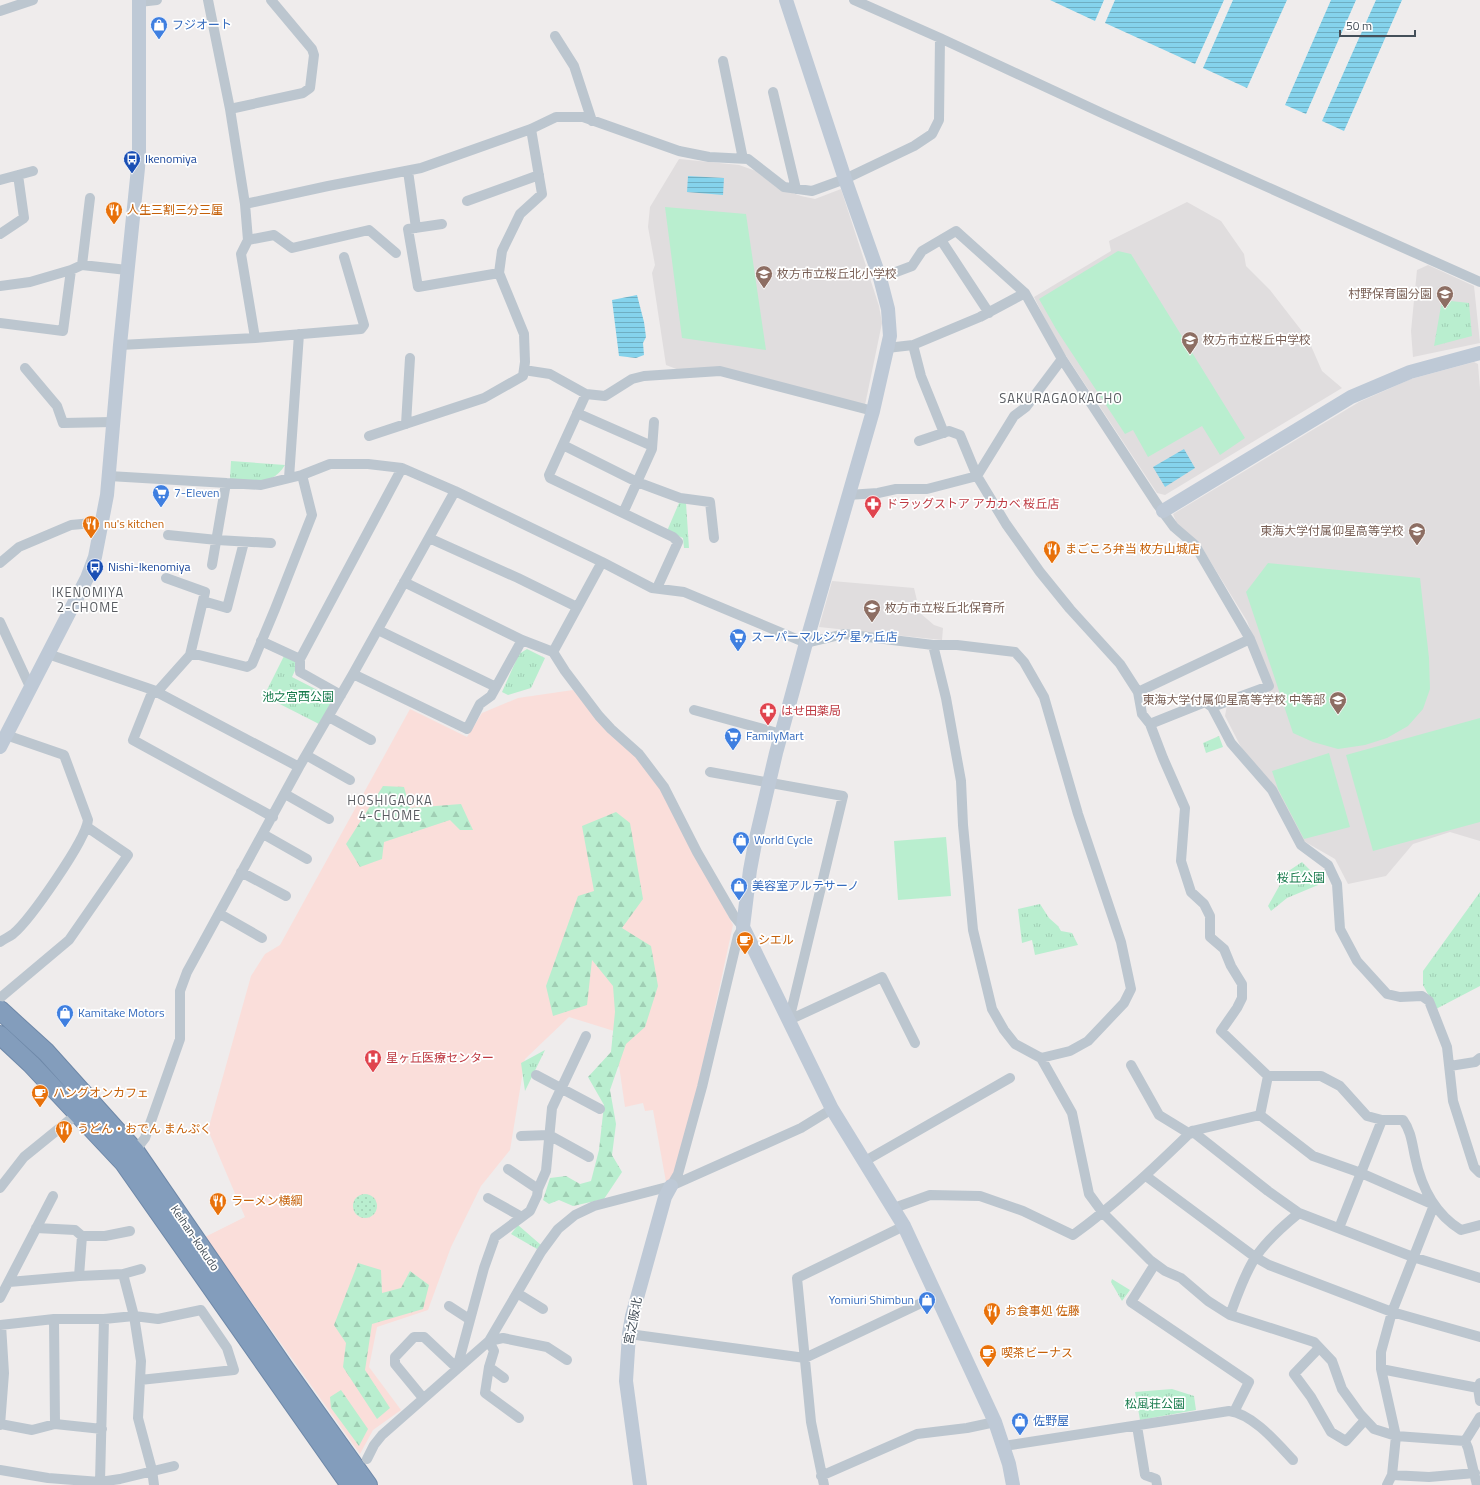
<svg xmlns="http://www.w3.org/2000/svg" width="1480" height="1485" font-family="'Titillium Web','Noto Sans JP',sans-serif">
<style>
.education{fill:#e0ddde}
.medical{fill:#fadeda}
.grass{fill:url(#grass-dots)}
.forest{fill:url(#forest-firs)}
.park{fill:url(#park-tufts)}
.garden{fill:#b9eecf}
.water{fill:url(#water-rules)}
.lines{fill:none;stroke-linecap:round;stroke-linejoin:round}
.highway-casing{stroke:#6e88a8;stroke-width:20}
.street{stroke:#bcc6cf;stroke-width:10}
.secondary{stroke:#bec9d6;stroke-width:14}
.highway{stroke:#839dbc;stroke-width:18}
.labels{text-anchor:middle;stroke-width:3.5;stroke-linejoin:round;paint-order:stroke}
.shop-label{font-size:12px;fill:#366cbe;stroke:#fff;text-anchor:start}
.transit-label{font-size:12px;fill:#164399;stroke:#fff;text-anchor:start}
.food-label{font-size:12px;fill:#c56008;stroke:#fff;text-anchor:start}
.education-label{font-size:12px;fill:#785e54;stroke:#fff;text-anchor:start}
.health-label{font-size:12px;fill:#be3a42;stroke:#fff;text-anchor:start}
.park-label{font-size:12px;fill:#167a4b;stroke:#fff}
.street-label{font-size:12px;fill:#444f59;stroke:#fff}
.neighbourhood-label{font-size:13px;letter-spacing:1px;fill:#595c61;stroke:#fff}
</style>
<defs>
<pattern id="grass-dots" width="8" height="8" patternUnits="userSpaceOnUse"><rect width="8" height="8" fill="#b9eecf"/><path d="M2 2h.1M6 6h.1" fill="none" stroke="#a0ceb4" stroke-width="1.8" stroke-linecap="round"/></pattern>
<pattern id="forest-firs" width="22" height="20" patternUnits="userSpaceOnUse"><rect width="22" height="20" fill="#b9eecf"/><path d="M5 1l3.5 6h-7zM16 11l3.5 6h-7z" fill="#a0ceb4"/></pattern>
<pattern id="park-tufts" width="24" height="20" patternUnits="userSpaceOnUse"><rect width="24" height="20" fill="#b9eecf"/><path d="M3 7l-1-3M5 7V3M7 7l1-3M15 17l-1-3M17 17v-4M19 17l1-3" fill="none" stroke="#a0ceb4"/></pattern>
<pattern id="water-rules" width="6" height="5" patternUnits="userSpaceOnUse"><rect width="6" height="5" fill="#85d3ec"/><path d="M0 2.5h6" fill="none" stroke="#6eaec2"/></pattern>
</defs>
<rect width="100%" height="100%" fill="#efecec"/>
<path class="education" d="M 679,159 L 739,165 L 756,171 L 776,187 L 801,196 L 815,199 L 841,189 L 879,306 L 882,323 L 865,405 L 721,368 L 679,370 L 666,365 L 652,273 L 655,265 L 648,227 L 650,207 Z
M 1187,202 L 1221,221 L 1244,254 L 1246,266 L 1270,290 L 1308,339 L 1322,371 L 1342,388 L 1165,495 L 1157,493 L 1055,339 L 1034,297 L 1111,251 L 1109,241 Z
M 1428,265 L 1474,286 L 1480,343 L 1413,357 L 1411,331 L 1417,270 Z
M 1474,362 L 1478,364 L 1480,389 L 1480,841 L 1450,832 L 1413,844 L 1386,876 L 1348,884 L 1335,859 L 1302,840 L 1241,747 L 1225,716 L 1227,705 L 1272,687 L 1247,621 L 1199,543 L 1178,526 L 1173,514 L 1359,402 L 1411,379 Z
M 832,581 L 914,588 L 920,613 L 934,625 L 943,628 L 942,640 L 819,627 Z"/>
<path class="medical" d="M 573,690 L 598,720 L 636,756 L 658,784 L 733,925 L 698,1086 L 674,1176 L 666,1182 L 653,1110 L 645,1111 L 643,1103 L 625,1107 L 614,1031 L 569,1017 L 525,1059 L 510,1150 L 481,1186 L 451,1247 L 428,1310 L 377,1327 L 369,1367 L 401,1410 L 373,1430 L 360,1454 L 205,1237 L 245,1217 L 208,1130 L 251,976 L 265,954 L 280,945 L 410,709 L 467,737 L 482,713 L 518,698 Z"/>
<path class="grass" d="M353 1206a12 12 0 1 1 24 0a12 12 0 1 1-24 0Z"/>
<path class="forest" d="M 383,786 L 404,787 L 410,808 L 461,804 L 473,830 L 460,830 L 450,820 L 384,842 L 382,859 L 360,867 L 346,844 Z
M 616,812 L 630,823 L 643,899 L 622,928 L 651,946 L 658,986 L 645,1027 L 626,1044 L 610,1090 L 616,1124 L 612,1155 L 622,1172 L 604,1199 L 573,1206 L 559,1200 L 549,1204 L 543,1200 L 550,1178 L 566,1176 L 580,1184 L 591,1181 L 599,1150 L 604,1105 L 588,1077 L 611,1052 L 615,1012 L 613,986 L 592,960 L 587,1005 L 553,1016 L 546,986 L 578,896 L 594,891 L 582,826 Z
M 358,1263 L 381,1270 L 382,1293 L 401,1288 L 410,1271 L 429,1285 L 423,1309 L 372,1324 L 365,1370 L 390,1408 L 377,1419 L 343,1367 L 346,1343 L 334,1325 Z
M 341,1390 L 368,1429 L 359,1446 L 331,1408 L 330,1397 Z"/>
<path class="park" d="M 1442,300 L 1469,303 L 1472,336 L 1434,346 Z
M 231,461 L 285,465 C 272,487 251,481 230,479 Z
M 679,503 L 686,503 L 689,548 L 684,548 L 683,538 L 667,531 Z
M 527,649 L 545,658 L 531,688 L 508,695 L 502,692 L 519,654 Z
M 284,656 L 295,661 L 297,666 L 292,677 L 331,697 L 332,704 L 321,725 L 264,696 Z
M 1219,736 L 1223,747 L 1206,753 L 1203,743 Z
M 1302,862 L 1314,874 L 1318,885 L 1287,898 L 1271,911 L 1268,906 L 1287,872 Z
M 1480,892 L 1480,986 L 1436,1009 L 1423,985 L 1423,971 Z
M 1040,904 L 1049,918 L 1058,926 L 1061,931 L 1072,933 L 1078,945 L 1035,955 L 1032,940 L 1022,943 L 1018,909 Z
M 545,1050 L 525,1091 L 521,1063 Z
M 518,1225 L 541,1245 L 537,1249 L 511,1234 Z
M 1112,1279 L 1130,1290 L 1122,1301 L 1111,1282 Z
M 1172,1389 L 1194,1396 L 1196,1410 L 1140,1420 L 1135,1392 Z"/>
<path class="garden" d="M 665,207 L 746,214 L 766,350 L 682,338 Z
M 1118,251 L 1131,254 L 1245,438 L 1220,455 L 1202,426 L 1148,457 L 1133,430 L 1125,434 L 1056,329 L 1039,299 Z
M 1268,563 L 1420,578 L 1429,658 L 1430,689 L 1423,709 L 1408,726 L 1387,738 L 1365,745 L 1338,749 L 1313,742 L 1293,733 L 1246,592 Z
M 1480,718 L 1480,822 L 1373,851 L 1346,755 Z
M 1329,753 L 1350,827 L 1304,839 L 1278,789 L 1272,771 Z
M 946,837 L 951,896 L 898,900 L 894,841 Z"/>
<path class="water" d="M 1050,0 L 1104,0 L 1095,21 Z
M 1115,0 L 1224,0 L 1195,64 L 1105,23 Z
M 1233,0 L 1287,0 L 1247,88 L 1203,68 Z
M 1331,0 L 1356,0 L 1306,114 L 1285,105 Z
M 1376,0 L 1402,0 L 1344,131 L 1322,121 Z
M 688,176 L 724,178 L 723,195 L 687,192 Z
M 637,295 L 644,322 L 646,337 L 643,343 L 644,355 L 636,358 L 619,356 L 612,300 Z
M 1184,449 L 1195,468 L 1165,487 L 1153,467 Z"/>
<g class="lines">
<g class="highway-casing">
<path id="highway" d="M 0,1010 L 46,1052 L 135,1151 L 285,1369 L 368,1485
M 0,1035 L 31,1064 L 124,1163 L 350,1485"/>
</g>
<path class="street" d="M 208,0 L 230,109 L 245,204 L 248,240 L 241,254 L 255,338
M 854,0 L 940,38 L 1106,115 L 1480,282
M 139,2 L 157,0
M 0,11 L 33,0
M 555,36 L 574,66 L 592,121
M 723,61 L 743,159
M 773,92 L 796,189
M 230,109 L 303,93 L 310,88 L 314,55 L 312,49 L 271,0
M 408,171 L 416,228
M 0,180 L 33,171
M 467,201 L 539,175
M 245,204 L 328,186 L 421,168 L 531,129 L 556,117 L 583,117 L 679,151 L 709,157 L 748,159 L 784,187 L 812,191 L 845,179 L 914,146 L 932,134 L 939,120 L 940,38
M 442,224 L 408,229 L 418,287 L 499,273
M 0,234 L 24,218 L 18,175
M 248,240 L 274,235 L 292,248 L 369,230 L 396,253
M 941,240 L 989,313
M 82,265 L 90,198
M 880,278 L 912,266 L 922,251 L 956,231 L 1025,293 L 1062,359 L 1157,504 L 1174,527 L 1195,545 L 1250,639 L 1269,686 L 1212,707
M 0,286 L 30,282 L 71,270 L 82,265 L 127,270
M 0,323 L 63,331 L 71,270
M 120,345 L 255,338 L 361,329 L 364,325 L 344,257
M 913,345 L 921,376 L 944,433
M 887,348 L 913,345 L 980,317 L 1025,293
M 25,368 L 57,406 L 63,423 L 113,422
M 524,370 L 550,374 L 586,394 L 605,396 L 632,379 L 644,376 L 720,371 L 873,411
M 586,394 L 549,475 L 550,478 L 673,537 L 678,542 L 657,588
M 577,413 L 652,446
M 406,424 L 410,358
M 369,436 L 484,398 L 523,376 L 525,362 L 524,334 L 499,273 L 502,251 L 520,214 L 542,194 L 531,129
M 919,441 L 949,431 L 960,435 L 977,476
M 563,445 L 637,482 L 680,498 L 710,502 L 714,538
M 109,476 L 261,485 L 302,475 L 330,464 L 368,464 L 402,468 L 455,491 L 602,562 L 652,588 L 684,592 L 806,643 L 844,634 L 933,645 L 957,645 L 1015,652 L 1024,662 L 1044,697 L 1078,814 L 1121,942 L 1131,989 L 1124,1003 L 1088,1041 L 1070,1051 L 1041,1058
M 977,476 L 1014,416 L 1026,407 L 1062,359
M 289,478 L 299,334
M 848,495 L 878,493 L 896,489 L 927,489 L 977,476 L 1006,524 L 1040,572 L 1070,609 L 1120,664 L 1138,692 L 1142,714 L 1150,724 L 1205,702 L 1212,707 L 1231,743 L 1272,790 L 1301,845 L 1328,865 L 1337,884 L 1340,929 L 1357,961 L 1387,994 L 1400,997 L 1422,996 L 1429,1001 L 1447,1047 L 1453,1101 L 1474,1167 L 1480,1173
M 623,513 L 652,449 L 654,422
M 168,535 L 217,540 L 271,543
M 429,538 L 518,578 L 577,607
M 0,563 L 19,547 L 71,525 L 103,522
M 212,565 L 226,483
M 166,578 L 205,592 L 190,655
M 404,582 L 522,640 L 553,652 L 602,562
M 203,601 L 227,608 L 244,542
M 0,622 L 31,689
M 378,630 L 496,687
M 261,641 L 300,659
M 933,645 L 946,698 L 961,781 L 963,825 L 973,930 L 992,1009 L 1004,1030 L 1015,1044 L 1041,1058 L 1072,1113 L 1089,1194 L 1103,1213 L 1150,1260 L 1165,1271 L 1181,1278 L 1208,1301 L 1230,1315 L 1314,1342 L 1332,1361 L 1342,1389 L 1360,1414 L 1374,1429 L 1396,1436 L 1465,1441
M 553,652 L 565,671 L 599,716 L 611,729 L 639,754 L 664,787 L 697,852 L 734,916 L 743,927 L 738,936 L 702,1087 L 678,1174 L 671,1186
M 48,654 L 153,690 L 299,767
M 353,674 L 467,729 L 480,704 L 491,696 L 522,640
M 153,690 L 133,740 L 273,817
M 157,692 L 190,655 L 199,655 L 247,667 L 252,664 L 275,609 L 312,515 L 302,475
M 1138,692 L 1250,639
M 341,695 L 300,672 L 300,659 L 402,468
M 694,710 L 781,734
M 329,717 L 371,740
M 1150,724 L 1163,758 L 1185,808 L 1181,861 L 1191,892 L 1204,904 L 1210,916 L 1210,937 L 1224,949 L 1231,966 L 1242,984 L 1242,998 L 1237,1008 L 1221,1031 L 1268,1076 L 1260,1115
M 306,755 L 350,780
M 710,772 L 843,796 L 789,1020
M 285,794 L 329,819
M 263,834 L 307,859
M 241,872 L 286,896
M 220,914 L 262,938
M 0,942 C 4,939 9,937 13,934 C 30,920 86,840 88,820 L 64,755 L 6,735
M 0,998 L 69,940 L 128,855 L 87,827
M 789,1020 L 882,977 L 915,1043
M 1131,1065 L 1159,1115 L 1190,1134
M 1450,1066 L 1475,1062 L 1480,1058
M 536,1075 L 600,1109
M 1268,1076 L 1321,1076 L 1340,1086 L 1367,1116 L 1382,1120 L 1403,1120 C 1411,1131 1412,1143 1415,1157 C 1421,1186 1435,1214 1461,1230 L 1480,1225
M 1192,1131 L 1260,1115 L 1313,1156 L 1361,1173 L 1434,1205 L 1392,1312 L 1381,1352 L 1381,1369 L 1396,1436 L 1392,1475 L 1387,1485
M 521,1136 L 549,1135 L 589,1157
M 135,1151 L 145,1138 L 180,1039 L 180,991 L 187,972 L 299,767 L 353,674 L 455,491
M 865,1161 L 1010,1078
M 508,1169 L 538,1189
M 1146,1176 L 1255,1257 L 1269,1265 L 1392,1312 L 1480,1337
M 0,1188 L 24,1157 L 77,1114
M 488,1198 L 522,1217
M 894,1208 L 930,1195 L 980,1196 L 1023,1211 L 1073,1235 C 1116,1204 1154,1168 1192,1131 L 1268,1191 L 1299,1213 L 1413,1257 L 1480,1278
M 36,1228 L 75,1230 L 82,1236 L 105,1236 L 130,1231
M 1339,1228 L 1382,1120
M 1155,1264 L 1131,1302 L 1249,1382 L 1234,1412
M 79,1276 L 82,1236
M 9,1282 L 79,1276 L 123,1274 L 141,1269
M 517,1293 L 543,1309
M 0,1298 L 53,1196
M 449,1306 L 469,1319
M 1230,1315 C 1237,1296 1244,1275 1255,1258 C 1266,1241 1283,1226 1299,1213
M 54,1319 L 55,1424
M 0,1325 L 54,1319 L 104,1319 L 134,1316 L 123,1274
M 629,1334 L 805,1358 L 936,1296
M 1319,1348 L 1294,1374 L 1311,1397 L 1331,1432 L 1346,1441 L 1365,1420
M 489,1367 L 504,1378
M 1381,1369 L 1478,1388
M 140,1380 L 234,1370 L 227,1348 L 201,1310 L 158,1319 L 134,1316 L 141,1361 L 138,1418 L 152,1470 L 154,1485
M 1480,1383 L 1478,1388 L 1480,1401
M 423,1398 L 395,1364 L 395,1357 L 414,1337 L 424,1337 L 457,1368 L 484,1268 L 495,1237 L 530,1211 L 537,1196 L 538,1189 L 546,1171 L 552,1108 L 586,1036
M 519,1418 L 485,1393 L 489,1367 L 494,1351 L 489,1341 L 503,1338 L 547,1347 L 567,1360
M 0,1424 L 32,1430 L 55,1424 L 102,1429
M 0,1425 L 4,1373 L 1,1325
M 1137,1426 L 1145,1475 L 1156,1479 L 1157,1485
M 1465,1441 L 1468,1448 L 1477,1485
M 1465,1441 L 1480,1417
M 1004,1446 L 1229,1411 C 1253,1414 1277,1443 1293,1460
M 367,1459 L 374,1445 L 382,1435 L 489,1341 L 541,1252 L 558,1229 L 575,1215 L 594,1206 L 671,1186 L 801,1128 L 832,1109
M 0,1470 L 48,1478 L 100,1482 L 120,1479 L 174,1466
M 1392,1475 L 1429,1477 L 1475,1473
M 821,1476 L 917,1434 L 967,1428 L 995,1422
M 100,1482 L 104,1319
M 824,1485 L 811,1422 L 797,1278 L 904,1226"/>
<path class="secondary" d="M 786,0 L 845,179 L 880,278 L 888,309 L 890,336 L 873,411 L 806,643 L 776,753 L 756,838 L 750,870 L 743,927 L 832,1109 L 904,1226 L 995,1422 L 1009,1464 L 1013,1485
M 1163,511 L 1351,397 L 1410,372 L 1480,353
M 0,747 L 87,578 L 95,557 L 107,495 L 120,345 L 138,168 L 139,152 L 139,0
M 640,1485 L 626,1381 L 629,1334 L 632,1316 L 665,1197 L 671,1186"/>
<use href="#highway" class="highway"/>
</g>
<defs>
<g id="shop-pin" transform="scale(0.9)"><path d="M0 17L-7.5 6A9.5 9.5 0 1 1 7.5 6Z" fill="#3f7fe0" stroke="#fff"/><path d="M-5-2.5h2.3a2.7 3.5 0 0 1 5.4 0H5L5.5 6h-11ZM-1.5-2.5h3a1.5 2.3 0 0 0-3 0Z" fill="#fff"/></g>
<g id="bus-pin" transform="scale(0.9)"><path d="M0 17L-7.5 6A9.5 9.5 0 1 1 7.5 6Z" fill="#1a4fb4" stroke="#fff"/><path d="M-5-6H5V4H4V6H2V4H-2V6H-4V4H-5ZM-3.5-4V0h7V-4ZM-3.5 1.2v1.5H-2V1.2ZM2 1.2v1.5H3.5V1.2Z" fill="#fff"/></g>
<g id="restaurant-pin" transform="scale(0.9)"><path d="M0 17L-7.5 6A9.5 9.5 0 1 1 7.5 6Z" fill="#e8710a" stroke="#fff"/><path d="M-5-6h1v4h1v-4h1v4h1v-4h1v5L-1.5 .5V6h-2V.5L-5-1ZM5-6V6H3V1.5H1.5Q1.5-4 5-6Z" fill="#fff"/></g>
<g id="school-pin" transform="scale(0.9)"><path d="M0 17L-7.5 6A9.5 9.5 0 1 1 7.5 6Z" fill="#8d6e63" stroke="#fff"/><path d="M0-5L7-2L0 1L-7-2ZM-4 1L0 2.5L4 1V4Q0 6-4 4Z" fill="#fff"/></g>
<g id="supermarket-pin" transform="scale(0.9)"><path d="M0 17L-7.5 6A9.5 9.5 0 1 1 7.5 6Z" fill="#3f7fe0" stroke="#fff"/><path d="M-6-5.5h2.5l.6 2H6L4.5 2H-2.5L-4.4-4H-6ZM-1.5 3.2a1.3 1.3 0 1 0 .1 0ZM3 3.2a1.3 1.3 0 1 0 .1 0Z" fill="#fff"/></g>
<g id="pharmacy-pin" transform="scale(0.9)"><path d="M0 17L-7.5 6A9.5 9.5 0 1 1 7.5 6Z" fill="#e0444e" stroke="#fff"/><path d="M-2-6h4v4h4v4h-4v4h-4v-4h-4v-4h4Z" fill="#fff"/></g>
<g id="cafe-pin" transform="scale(0.9)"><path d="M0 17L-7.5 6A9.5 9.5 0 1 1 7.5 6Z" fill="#e8710a" stroke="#fff"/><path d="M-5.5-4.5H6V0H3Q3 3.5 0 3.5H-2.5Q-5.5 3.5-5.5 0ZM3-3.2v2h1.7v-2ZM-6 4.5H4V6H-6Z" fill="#fff"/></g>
<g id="hospital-pin" transform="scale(0.9)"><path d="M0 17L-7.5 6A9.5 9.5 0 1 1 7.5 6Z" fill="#e0444e" stroke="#fff"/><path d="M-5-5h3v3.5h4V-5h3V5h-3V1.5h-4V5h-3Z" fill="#fff"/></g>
</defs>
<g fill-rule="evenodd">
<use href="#shop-pin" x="159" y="25"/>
<use href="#bus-pin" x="132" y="159"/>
<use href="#restaurant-pin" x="114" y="210"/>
<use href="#school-pin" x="764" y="274"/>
<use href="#school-pin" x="1445" y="294"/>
<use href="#school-pin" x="1190" y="340"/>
<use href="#supermarket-pin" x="161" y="493"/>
<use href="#pharmacy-pin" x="873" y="504"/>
<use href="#restaurant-pin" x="91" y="524"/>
<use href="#school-pin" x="1417" y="531"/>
<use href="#restaurant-pin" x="1052" y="549"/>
<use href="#bus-pin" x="95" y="567"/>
<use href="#school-pin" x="872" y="608"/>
<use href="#supermarket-pin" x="738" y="637"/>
<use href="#school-pin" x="1338" y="700"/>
<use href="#pharmacy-pin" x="768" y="711"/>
<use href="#supermarket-pin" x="733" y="736"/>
<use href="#shop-pin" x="741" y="840"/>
<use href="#shop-pin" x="739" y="886"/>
<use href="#cafe-pin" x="745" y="940"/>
<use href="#shop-pin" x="65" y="1013"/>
<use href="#hospital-pin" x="373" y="1058"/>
<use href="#cafe-pin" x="40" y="1093"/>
<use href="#restaurant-pin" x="64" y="1129"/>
<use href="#restaurant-pin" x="218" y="1201"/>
<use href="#shop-pin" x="927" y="1300"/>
<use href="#restaurant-pin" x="992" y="1311"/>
<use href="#cafe-pin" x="988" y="1353"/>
<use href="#shop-pin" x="1020" y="1421"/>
</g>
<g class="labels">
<g class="shop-label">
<text x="172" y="29">フジオート</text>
<text x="174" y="497">7-Eleven</text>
<text x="751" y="641">スーパーマルシゲ 星ヶ丘店</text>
<text x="746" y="740">FamilyMart</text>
<text x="754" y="844">World Cycle</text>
<text x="752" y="890">美容室アルテサーノ</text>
<text x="78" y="1017">Kamitake Motors</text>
<text x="914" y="1304" text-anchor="end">Yomiuri Shimbun</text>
<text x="1033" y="1425">佐野屋</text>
</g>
<g class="transit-label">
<text x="145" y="163">Ikenomiya</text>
<text x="108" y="571">Nishi-Ikenomiya</text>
</g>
<g class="food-label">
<text x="127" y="214">人生三割三分三厘</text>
<text x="104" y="528">nu's kitchen</text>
<text x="1065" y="553">まごころ弁当 枚方山城店</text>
<text x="758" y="944">シエル</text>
<text x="53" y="1097">ハングオンカフェ</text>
<text x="77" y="1133">うどん・おでん まんぷく</text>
<text x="231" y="1205">ラーメン横綱</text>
<text x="1005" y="1315">お食事処 佐藤</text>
<text x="1001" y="1357">喫茶ビーナス</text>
</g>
<g class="education-label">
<text x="777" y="278">枚方市立桜丘北小学校</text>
<text x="1432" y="298" text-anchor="end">村野保育園分園</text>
<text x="1203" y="344">枚方市立桜丘中学校</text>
<text x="1404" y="535" text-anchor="end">東海大学付属仰星高等学校</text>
<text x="885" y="612">枚方市立桜丘北保育所</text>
<text x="1325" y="704" text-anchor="end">東海大学付属仰星高等学校 中等部</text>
</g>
<g class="health-label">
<text x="886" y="508">ドラッグストア アカカベ 桜丘店</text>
<text x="781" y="715">はせ田薬局</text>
<text x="386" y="1062">星ヶ丘医療センター</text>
</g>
<g class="park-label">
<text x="298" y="701">池之宮西公園</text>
<text x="1301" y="882">桜丘公園</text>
<text x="1155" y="1408">松風荘公園</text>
</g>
<g class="street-label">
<text transform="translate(195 1238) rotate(56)" y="4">Keihan-kokudo</text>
<text transform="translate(633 1321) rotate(-79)" y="4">宮之阪北</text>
</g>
<g class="neighbourhood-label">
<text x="1061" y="403">SAKURAGAOKACHO</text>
<text x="88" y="597">IKENOMIYA<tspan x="88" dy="15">2-CHOME</tspan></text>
<text x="390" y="805">HOSHIGAOKA<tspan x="390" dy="15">4-CHOME</tspan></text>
</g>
</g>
<path d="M1340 30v6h75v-6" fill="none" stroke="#444f59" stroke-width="2"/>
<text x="1346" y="30" font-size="12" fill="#444f59" stroke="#ffffff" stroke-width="3" paint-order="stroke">50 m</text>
</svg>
